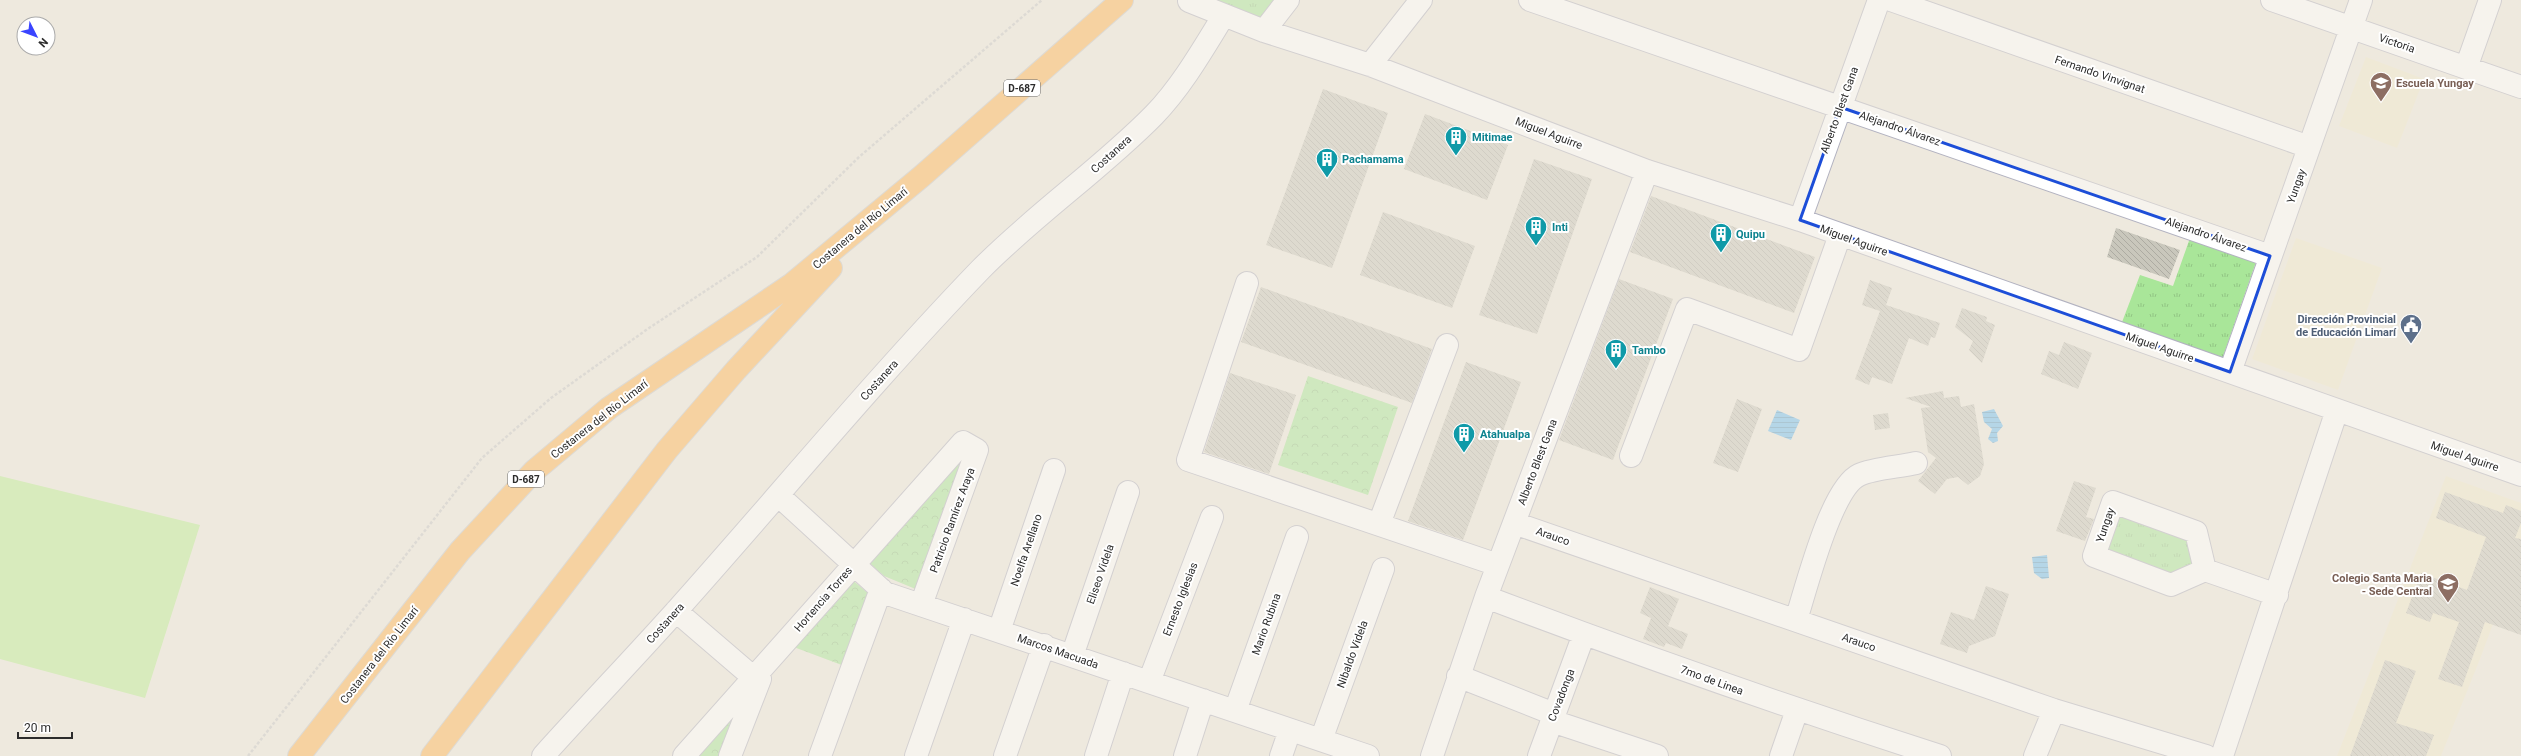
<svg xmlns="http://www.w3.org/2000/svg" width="2521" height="756" font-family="Roboto,sans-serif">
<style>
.education{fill:#f0e9cd}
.grass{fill:url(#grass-tufts)}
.forest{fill:url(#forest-crowns)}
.pitch{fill:#bced95}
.water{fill:url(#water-rules)}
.building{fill:url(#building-back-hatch)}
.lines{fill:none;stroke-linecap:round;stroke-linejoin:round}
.minor-casing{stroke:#b2b2c0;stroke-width:24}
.highway-casing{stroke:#c8c8c8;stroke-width:24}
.path{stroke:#c8c8c8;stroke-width:2.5;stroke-dasharray:3 2;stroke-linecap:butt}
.minor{stroke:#fff;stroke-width:22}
.highway{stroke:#ffb758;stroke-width:22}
.marked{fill:none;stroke:#1d4ed8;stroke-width:3;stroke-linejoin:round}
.labels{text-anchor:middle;stroke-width:4;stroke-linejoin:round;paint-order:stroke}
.shield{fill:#fff;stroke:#6b6b6b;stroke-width:1}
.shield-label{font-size:10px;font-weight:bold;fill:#2c2c2c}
.street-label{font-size:11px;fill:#2c2c2c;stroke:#fff}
.education-label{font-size:11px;font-weight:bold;fill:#785e54;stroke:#fff;text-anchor:start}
.culture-label{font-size:11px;font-weight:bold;fill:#0d838f;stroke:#fff;text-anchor:start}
.service-label{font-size:11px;font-weight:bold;fill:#4e5e75;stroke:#fff;text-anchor:end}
</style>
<defs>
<pattern id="grass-tufts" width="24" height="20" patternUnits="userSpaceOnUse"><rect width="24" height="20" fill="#a9e699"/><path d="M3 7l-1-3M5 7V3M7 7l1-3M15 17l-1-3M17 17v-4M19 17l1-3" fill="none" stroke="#92c584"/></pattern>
<pattern id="forest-crowns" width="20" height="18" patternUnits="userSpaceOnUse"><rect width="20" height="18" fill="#a9e699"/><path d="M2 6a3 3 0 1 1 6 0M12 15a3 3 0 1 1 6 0" fill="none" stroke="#92c584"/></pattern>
<pattern id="water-rules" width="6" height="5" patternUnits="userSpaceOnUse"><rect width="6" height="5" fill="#6fbef2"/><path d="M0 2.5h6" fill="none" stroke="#5b9bc4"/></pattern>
<pattern id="building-back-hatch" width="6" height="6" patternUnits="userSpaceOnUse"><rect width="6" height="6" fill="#c9c7bc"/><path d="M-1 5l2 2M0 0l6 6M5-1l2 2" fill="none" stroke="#adaba2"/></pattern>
</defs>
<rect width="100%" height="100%" fill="#eee9de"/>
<path class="education" d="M 2366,57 L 2424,79 L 2397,148 L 2339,126 Z
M 2296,238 L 2382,268 L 2338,390 L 2252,359 Z
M 2446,476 L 2521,503 L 2521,549 L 2480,659 L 2441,756 L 2337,756 Z"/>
<path class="grass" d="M 1203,0 L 1276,0 L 1257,22 Z
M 2190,238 L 2256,262 L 2219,368 L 2119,330 L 2140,275 L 2173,286 Z
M 2133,515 L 2186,535 L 2196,559 L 2188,570 L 2171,577 L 2111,553 L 2105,542 L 2119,518 Z"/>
<path class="forest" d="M 1308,376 L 1398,407 L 1368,495 L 1278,465 Z
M 960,452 L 970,456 L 918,590 L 884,576 L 866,560 Z
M 850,578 L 874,598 L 847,667 L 791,646 Z
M 739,702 L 719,756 L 690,756 Z"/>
<path class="pitch" d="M 0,476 L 200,525 L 145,698 L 0,659 Z"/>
<path class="water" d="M 1994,409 L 2003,426 L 1997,433 L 1998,441 L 1993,443 L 1988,439 L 1992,429 L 1984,422 L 1982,412 Z
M 1777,410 L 1800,420 L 1791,440 L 1768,431 Z
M 2047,555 L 2049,578 L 2042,579 L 2034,573 L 2032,557 Z"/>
<path class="building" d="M 1323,89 L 1388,113 L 1332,268 L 1266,245 Z
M 1425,114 L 1508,145 L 1487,200 L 1404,169 Z
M 1534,159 L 1592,179 L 1537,334 L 1479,315 Z
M 1651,196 L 1815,257 L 1794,313 L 1630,252 Z
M 1383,212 L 1475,246 L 1452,308 L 1360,275 Z
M 2116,228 L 2180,250 L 2169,279 L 2107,257 Z
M 1619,279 L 1673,299 L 1613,460 L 1559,440 Z
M 1870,280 L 1892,288 L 1886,305 L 1940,323 L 1935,338 L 1931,337 L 1928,346 L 1909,338 L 1892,384 L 1872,377 L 1869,385 L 1855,379 L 1880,311 L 1862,305 Z
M 1261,287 L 1432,349 L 1412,403 L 1241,342 Z
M 1962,308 L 1987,317 L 1986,321 L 1995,325 L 1982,363 L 1969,350 L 1973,341 L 1955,327 Z
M 2064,342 L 2092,353 L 2078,389 L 2041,374 L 2049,351 L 2059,355 Z
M 1466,362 L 1521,382 L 1463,540 L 1408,521 Z
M 1230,373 L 1296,395 L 1269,474 L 1204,452 Z
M 1943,391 L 1944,398 L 1959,396 L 1961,407 L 1974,404 L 1984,464 L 1980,476 L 1968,485 L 1958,477 L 1947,479 L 1935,494 L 1918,481 L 1936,458 L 1928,452 L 1921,408 L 1931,407 L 1905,398 Z
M 1737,399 L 1762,409 L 1738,472 L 1713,463 Z
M 1888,413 L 1890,428 L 1875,430 L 1873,415 Z
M 2074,481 L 2096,488 L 2086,517 L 2094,519 L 2085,541 L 2056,531 Z
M 2445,492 L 2503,513 L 2506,505 L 2521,511 L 2521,523 L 2515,538 L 2521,539 L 2521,635 L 2485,622 L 2462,687 L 2438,679 L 2459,622 L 2433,613 L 2430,622 L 2406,613 L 2421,573 L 2467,590 L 2486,537 L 2436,518 Z
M 1986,586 L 2009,594 L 1995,636 L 1969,646 L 1967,653 L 1940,644 L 1951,612 L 1974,620 Z
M 1650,587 L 1679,599 L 1668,626 L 1688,634 L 1682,649 L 1666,643 L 1664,647 L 1643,639 L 1651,618 L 1640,613 Z
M 2385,660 L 2416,671 L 2396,723 L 2434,735 L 2426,756 L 2350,756 Z"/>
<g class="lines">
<g class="minor-casing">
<path id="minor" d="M 1530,0 L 2270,256
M 1891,0 L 2309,147
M 2272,0 L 2521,87
M 1189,1 L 1264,31 L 1370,65 L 1647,171 L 1800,220 L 2521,475
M 1264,31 L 1288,0
M 1370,65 L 1421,0
M 2466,68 L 2490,0
M 1800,220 L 1879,0
M 1247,283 L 1188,460 L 1498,565
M 2230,372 L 2361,0
M 1631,456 L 1687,309 L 1799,350 L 1840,235
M 778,495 L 885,593 L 1368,756
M 1514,523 L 2054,710 L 2206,756
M 1379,524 L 1447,345
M 2205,570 L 2196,532 L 2113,502 L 2094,556 L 2171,585 L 2205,570 L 2277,595
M 1486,597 C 1636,654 1787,707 1940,756
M 676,611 L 754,678
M 1796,620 C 1806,589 1831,488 1859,475 C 1874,468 1900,467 1916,463
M 999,631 L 1054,470
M 1072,656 L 1128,492
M 1458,676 L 1554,714
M 1149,682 L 1212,517
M 1235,711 L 1297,537
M 1552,721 L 1657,756
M 1321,740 L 1383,569
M 543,756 C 587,707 633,659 677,610 C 778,497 875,379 980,270 C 1035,214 1100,170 1154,115 C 1182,86 1203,49 1224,15
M 684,756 L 963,442 L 977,450 L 921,605
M 730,756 L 760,679
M 820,756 L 881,589
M 916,756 L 964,619
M 1005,756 L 1044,645
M 1096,756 L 1123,673
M 1185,756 L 1203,700
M 1281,756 L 1290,730
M 1432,756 L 1486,597 L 1647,171
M 1539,756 L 1584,634
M 1781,756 L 1797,710
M 2035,756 L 2054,710
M 2222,756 L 2337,410"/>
</g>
<g class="highway-casing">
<path id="highway" d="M 299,756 L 460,551 L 534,471 L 609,408 L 792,284 L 922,176 L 1122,0
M 432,756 L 667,450 L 736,370 L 831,268"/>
</g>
<path class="path" d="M 248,756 L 482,458 L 551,398 L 649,328 L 757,257 L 859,157 L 1042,0"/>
<use href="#minor" class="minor"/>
<use href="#highway" class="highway"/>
</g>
<path d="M0 0H2521V756H0ZM 1840,107 L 2270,256 L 2230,372 L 1800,220 Z" fill="#eee9de" fill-opacity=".55" fill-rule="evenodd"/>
<path class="marked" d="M 1840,107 L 2270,256 L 2230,372 L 1800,220 Z"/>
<defs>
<g id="school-pin" transform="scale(1.15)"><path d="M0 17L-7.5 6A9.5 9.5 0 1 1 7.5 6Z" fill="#8d6e63" stroke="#fff"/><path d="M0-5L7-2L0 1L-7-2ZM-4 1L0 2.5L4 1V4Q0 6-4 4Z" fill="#fff"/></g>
<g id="building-pin" transform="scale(1.15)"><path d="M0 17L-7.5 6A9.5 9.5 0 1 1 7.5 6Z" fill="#0f9aa8" stroke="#fff"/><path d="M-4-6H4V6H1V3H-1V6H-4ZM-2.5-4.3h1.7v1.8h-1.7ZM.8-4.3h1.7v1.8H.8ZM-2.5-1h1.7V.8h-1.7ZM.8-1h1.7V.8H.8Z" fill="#fff"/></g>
<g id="civic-pin" transform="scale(1.15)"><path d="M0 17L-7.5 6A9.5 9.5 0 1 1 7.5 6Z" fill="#5c6f8a" stroke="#fff"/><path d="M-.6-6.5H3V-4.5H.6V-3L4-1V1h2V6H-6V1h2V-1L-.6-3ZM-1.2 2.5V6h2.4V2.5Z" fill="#fff"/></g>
</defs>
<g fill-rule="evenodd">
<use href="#school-pin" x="2381" y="83"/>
<use href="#building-pin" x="1456" y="137"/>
<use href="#building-pin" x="1327" y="159"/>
<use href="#building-pin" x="1536" y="227"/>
<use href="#building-pin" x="1721" y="234"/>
<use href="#civic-pin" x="2411" y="325"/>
<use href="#building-pin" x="1616" y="350"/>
<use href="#building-pin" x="1464" y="434"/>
<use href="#school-pin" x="2448" y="584"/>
</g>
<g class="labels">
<g class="shield">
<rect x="1004" y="80" width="36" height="16" rx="3"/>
<rect x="508" y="471" width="36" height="16" rx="3"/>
</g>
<g class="shield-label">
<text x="1022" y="92">D-687</text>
<text x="526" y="483">D-687</text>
</g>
<g class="street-label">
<text transform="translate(2397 43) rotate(19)" y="4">Victoria</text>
<text transform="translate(2100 74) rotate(19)" y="4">Fernando Vinvignat</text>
<text transform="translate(1839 110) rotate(-70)" y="4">Alberto Blest Gana</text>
<text transform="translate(1900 128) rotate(19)" y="4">Alejandro Álvarez</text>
<text transform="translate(1549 133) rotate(21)" y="4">Miguel Aguirre</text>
<text transform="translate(1111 154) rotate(-42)" y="4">Costanera</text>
<text transform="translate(2296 186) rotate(-70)" y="4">Yungay</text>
<text transform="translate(860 228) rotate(-40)" y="4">Costanera del Río Limarí</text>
<text transform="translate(2206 234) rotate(19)" y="4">Alejandro Álvarez</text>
<text transform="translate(1854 240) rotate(20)" y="4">Miguel Aguirre</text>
<text transform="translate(2160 347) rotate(19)" y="4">Miguel Aguirre</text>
<text transform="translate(879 380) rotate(-48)" y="4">Costanera</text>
<text transform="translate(599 419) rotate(-38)" y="4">Costanera del Río Limarí</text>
<text transform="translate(2465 456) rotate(19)" y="4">Miguel Aguirre</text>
<text transform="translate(1537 462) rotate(-69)" y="4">Alberto Blest Gana</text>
<text transform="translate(952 520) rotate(-70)" y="4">Patricio Ramírez Araya</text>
<text transform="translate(2105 525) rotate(-71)" y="4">Yungay</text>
<text transform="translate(1553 536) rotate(19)" y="4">Arauco</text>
<text transform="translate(1026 550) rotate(-71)" y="4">Noelfa Arellano</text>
<text transform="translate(1100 574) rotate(-71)" y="4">Eliseo Videla</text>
<text transform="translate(823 599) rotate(-49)" y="4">Hortencia Torres</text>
<text transform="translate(1180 599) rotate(-69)" y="4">Ernesto Iglesias</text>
<text transform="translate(665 623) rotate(-48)" y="4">Costanera</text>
<text transform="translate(1266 624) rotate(-70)" y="4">Mario Rubina</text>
<text transform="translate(1859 642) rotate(19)" y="4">Arauco</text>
<text transform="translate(1058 651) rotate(19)" y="4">Marcos Macuada</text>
<text transform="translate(1352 654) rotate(-70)" y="4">Nibaldo Videla</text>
<text transform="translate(379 655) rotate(-52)" y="4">Costanera del Río Limarí</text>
<text transform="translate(1712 680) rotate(20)" y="4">7mo de Linea</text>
<text transform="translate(1561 695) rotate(-69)" y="4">Covadonga</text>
</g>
<g class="education-label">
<text x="2396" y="87">Escuela Yungay</text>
<text x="2432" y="582" text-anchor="end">Colegio Santa Maria<tspan x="2432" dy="13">- Sede Central</tspan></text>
</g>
<g class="culture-label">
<text x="1472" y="141">Mitimae</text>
<text x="1342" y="163">Pachamama</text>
<text x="1552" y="231">Inti</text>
<text x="1736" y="238">Quipu</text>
<text x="1632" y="354">Tambo</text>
<text x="1480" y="438">Atahualpa</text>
</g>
<g class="service-label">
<text x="2396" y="323">Dirección Provincial<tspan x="2396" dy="13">de Educación Limarí</tspan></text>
</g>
</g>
<g transform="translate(36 36) rotate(132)"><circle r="19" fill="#ffffff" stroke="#ababab"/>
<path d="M0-3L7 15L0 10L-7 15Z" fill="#3a44ff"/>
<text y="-6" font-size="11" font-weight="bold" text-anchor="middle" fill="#2c2c2c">N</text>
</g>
<path d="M18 732v6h54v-6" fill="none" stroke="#2c2c2c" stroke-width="2"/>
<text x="24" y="732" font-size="12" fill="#2c2c2c" stroke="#ffffff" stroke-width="3" paint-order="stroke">20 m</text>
</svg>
